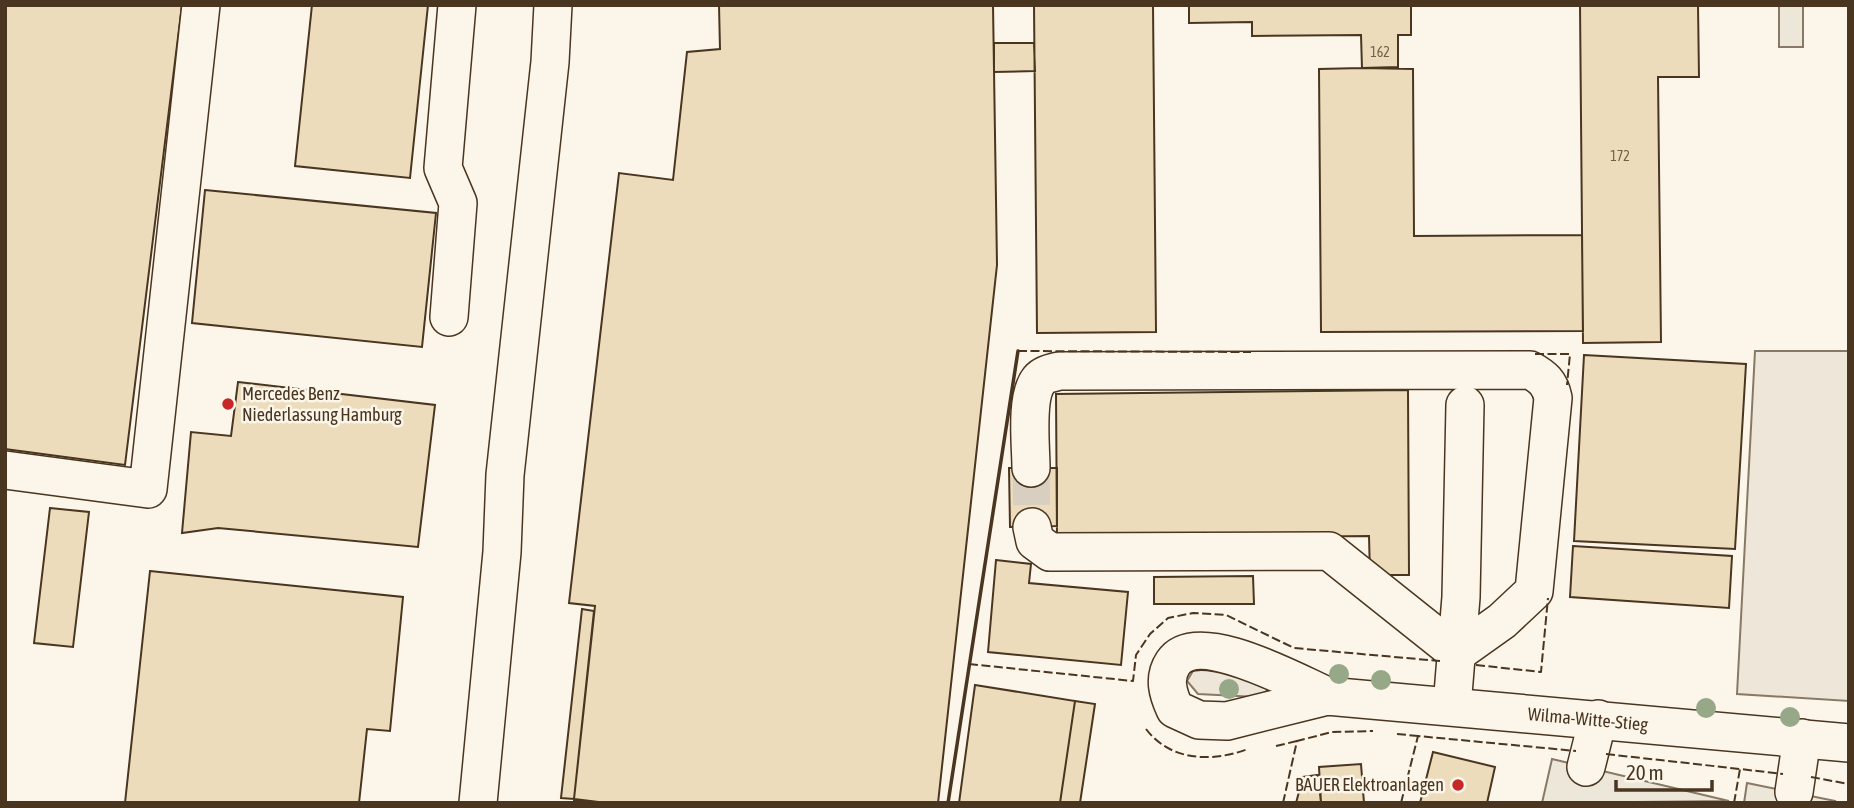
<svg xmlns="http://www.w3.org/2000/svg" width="1854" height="808" font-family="'Asap Condensed',sans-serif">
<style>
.green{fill:#ede6d9;stroke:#887966;stroke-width:2}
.parking{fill:#ede7d9;stroke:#887966;stroke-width:2}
.building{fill:#ecdcbc;stroke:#4a3520;stroke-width:2}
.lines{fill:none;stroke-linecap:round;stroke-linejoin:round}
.minor-tunnel{stroke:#d8cfc1;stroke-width:37;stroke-dasharray:37 18;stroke-linecap:butt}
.minor-casing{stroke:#4a3520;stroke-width:40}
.minor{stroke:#fbf6e9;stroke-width:37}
.fence{stroke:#4a3520;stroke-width:2;stroke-dasharray:9 3.5;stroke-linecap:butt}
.wall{stroke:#4a3520;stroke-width:3.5}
.tree{fill:#96a887}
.poi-dot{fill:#c62828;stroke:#fbf6e9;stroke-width:2.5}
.labels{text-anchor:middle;stroke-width:5;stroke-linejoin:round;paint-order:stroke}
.number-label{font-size:14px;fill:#725f47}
.poi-label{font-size:18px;fill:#4a3520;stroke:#fbf6e9;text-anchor:start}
.street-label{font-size:18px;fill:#4a3520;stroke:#fbf6e9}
</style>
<rect width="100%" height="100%" fill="#fbf6e9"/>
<path class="green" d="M 1755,351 L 1849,351 L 1849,701 L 1737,694 Z
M 1203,667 L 1268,681 L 1268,690 L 1257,697 L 1198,694 L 1187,681 L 1194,669 Z"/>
<path class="parking" d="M 1779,5 L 1803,5 L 1803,47 L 1779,47 Z
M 1552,759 L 1729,801 L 1542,803 Z
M 1747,783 L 1835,801 L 1834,803 L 1744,803 Z"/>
<path class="building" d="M 5,5 L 182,5 L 125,465 L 5,449 Z
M 312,5 L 428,5 L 410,178 L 295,166 Z
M 719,5 L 993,5 L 997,265 L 938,803 L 607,803 L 574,799 L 595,606 L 569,603 L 619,173 L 673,180 L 687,52 L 720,49 Z
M 1034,5 L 1153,5 L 1156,332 L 1037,333 Z
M 1189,5 L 1411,5 L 1411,35 L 1398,35 L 1398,67 L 1362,68 L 1361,35 L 1252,36 L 1252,22 L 1189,23 Z
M 1580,5 L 1698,5 L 1699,77 L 1658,77 L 1661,342 L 1583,343 Z
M 994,43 L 1034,43 L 1035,71 L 994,72 Z
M 1362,68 L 1413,69 L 1414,236 L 1582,235 L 1583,331 L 1321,332 L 1319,69 Z
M 205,190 L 436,213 L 422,347 L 192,323 Z
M 1584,355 L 1746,364 L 1735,549 L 1574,541 Z
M 238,382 L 435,405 L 418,547 L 218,528 L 182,533 L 191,432 L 231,436 Z
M 1408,390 L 1409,575 L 1370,575 L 1369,536 L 1057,539 L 1056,394 Z
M 1009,468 L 1057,468 L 1057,526 L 1010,527 Z
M 50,508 L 89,512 L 73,647 L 34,643 Z
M 1573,546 L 1732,556 L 1729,608 L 1570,597 Z
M 996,560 L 1031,564 L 1029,583 L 1128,592 L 1121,665 L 988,652 Z
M 150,571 L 403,597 L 390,731 L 367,729 L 359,803 L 125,803 Z
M 1253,576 L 1254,604 L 1154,604 L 1154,577 Z
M 582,609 L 594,611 L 574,799 L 561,798 Z
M 975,685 L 1075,701 L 1060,803 L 959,803 Z
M 1075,701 L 1095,704 L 1080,803 L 1060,803 Z
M 1433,752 L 1495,767 L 1487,803 L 1420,803 Z
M 1361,764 L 1364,803 L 1321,803 L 1319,767 Z
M 1318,775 L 1321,803 L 1296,803 L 1303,777 Z
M 574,799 L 607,803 L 574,803 Z"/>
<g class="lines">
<path class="minor-tunnel" d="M 1031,468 L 1032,527"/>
<g class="minor-casing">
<g id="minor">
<path d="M 449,317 L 458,203 L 443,168 L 457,5"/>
<path d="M 1031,468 C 1031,446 1025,397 1039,380 C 1044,374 1052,373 1059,371 L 1530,370 C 1543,377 1550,383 1553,398 L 1534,591 L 1502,621 L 1457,653 L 1329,551 L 1050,552 L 1035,541 L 1032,527"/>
<path d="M 5,470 L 148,489 L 201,5"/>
<path id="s1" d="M 1327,696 C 1297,683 1197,627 1173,663 C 1163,678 1168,694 1175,709 L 1199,720 L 1227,721 L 1327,696 L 1849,743"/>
<path d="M 1452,706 L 1461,597 L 1465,405"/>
<path d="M 1586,767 L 1598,719"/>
<path d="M 1794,792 L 1802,738"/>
<path d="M 478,803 L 502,552 L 505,475 L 550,62 L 553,5"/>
</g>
</g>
<use href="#minor" class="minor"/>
<path class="fence" d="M 1018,351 L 1251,352
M 1535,354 L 1570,354 L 1567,385
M 969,664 L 1133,681 L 1136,655 L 1150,634 L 1168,618 L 1193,613 L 1226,615 L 1294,648 L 1440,661
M 1476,665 L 1541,672 L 1548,598
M 1146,729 C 1171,762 1213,762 1248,749
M 1397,734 L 1418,736
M 1276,746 L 1297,741
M 1606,754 L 1740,769
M 1811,777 L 1849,784
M 1283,803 L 1297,741 L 1332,732 L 1373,731
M 1401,803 L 1418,736 L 1576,751
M 1734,803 L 1740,769 L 1783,774"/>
<path class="wall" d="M 948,803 L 1018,351"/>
</g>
<g class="tree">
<circle cx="1339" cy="674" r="10"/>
<circle cx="1381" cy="680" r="10"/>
<circle cx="1229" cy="689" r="10"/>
<circle cx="1706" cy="708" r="10"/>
<circle cx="1790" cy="717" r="10"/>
</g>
<g class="poi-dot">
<circle cx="228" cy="404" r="7"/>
<circle cx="1458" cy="785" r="7"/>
</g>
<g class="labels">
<g class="number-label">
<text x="1380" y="57">162</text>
<text x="1620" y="161">172</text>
</g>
<g class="poi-label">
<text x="242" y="400">Mercedes Benz<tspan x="242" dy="21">Niederlassung Hamburg</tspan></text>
<text x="1444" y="791" text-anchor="end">BAUER Elektroanlagen</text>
</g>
<g class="street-label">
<text dy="6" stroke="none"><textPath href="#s1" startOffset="634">Wilma-Witte-Stieg</textPath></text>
</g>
</g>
<rect width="1854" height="808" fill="none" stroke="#4a3520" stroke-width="14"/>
<path d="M1616 780v10h96v-10" fill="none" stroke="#4a3520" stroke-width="3.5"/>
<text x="1626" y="780" font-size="21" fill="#4a3520" stroke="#fbf6e9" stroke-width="5" paint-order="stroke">20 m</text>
</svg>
